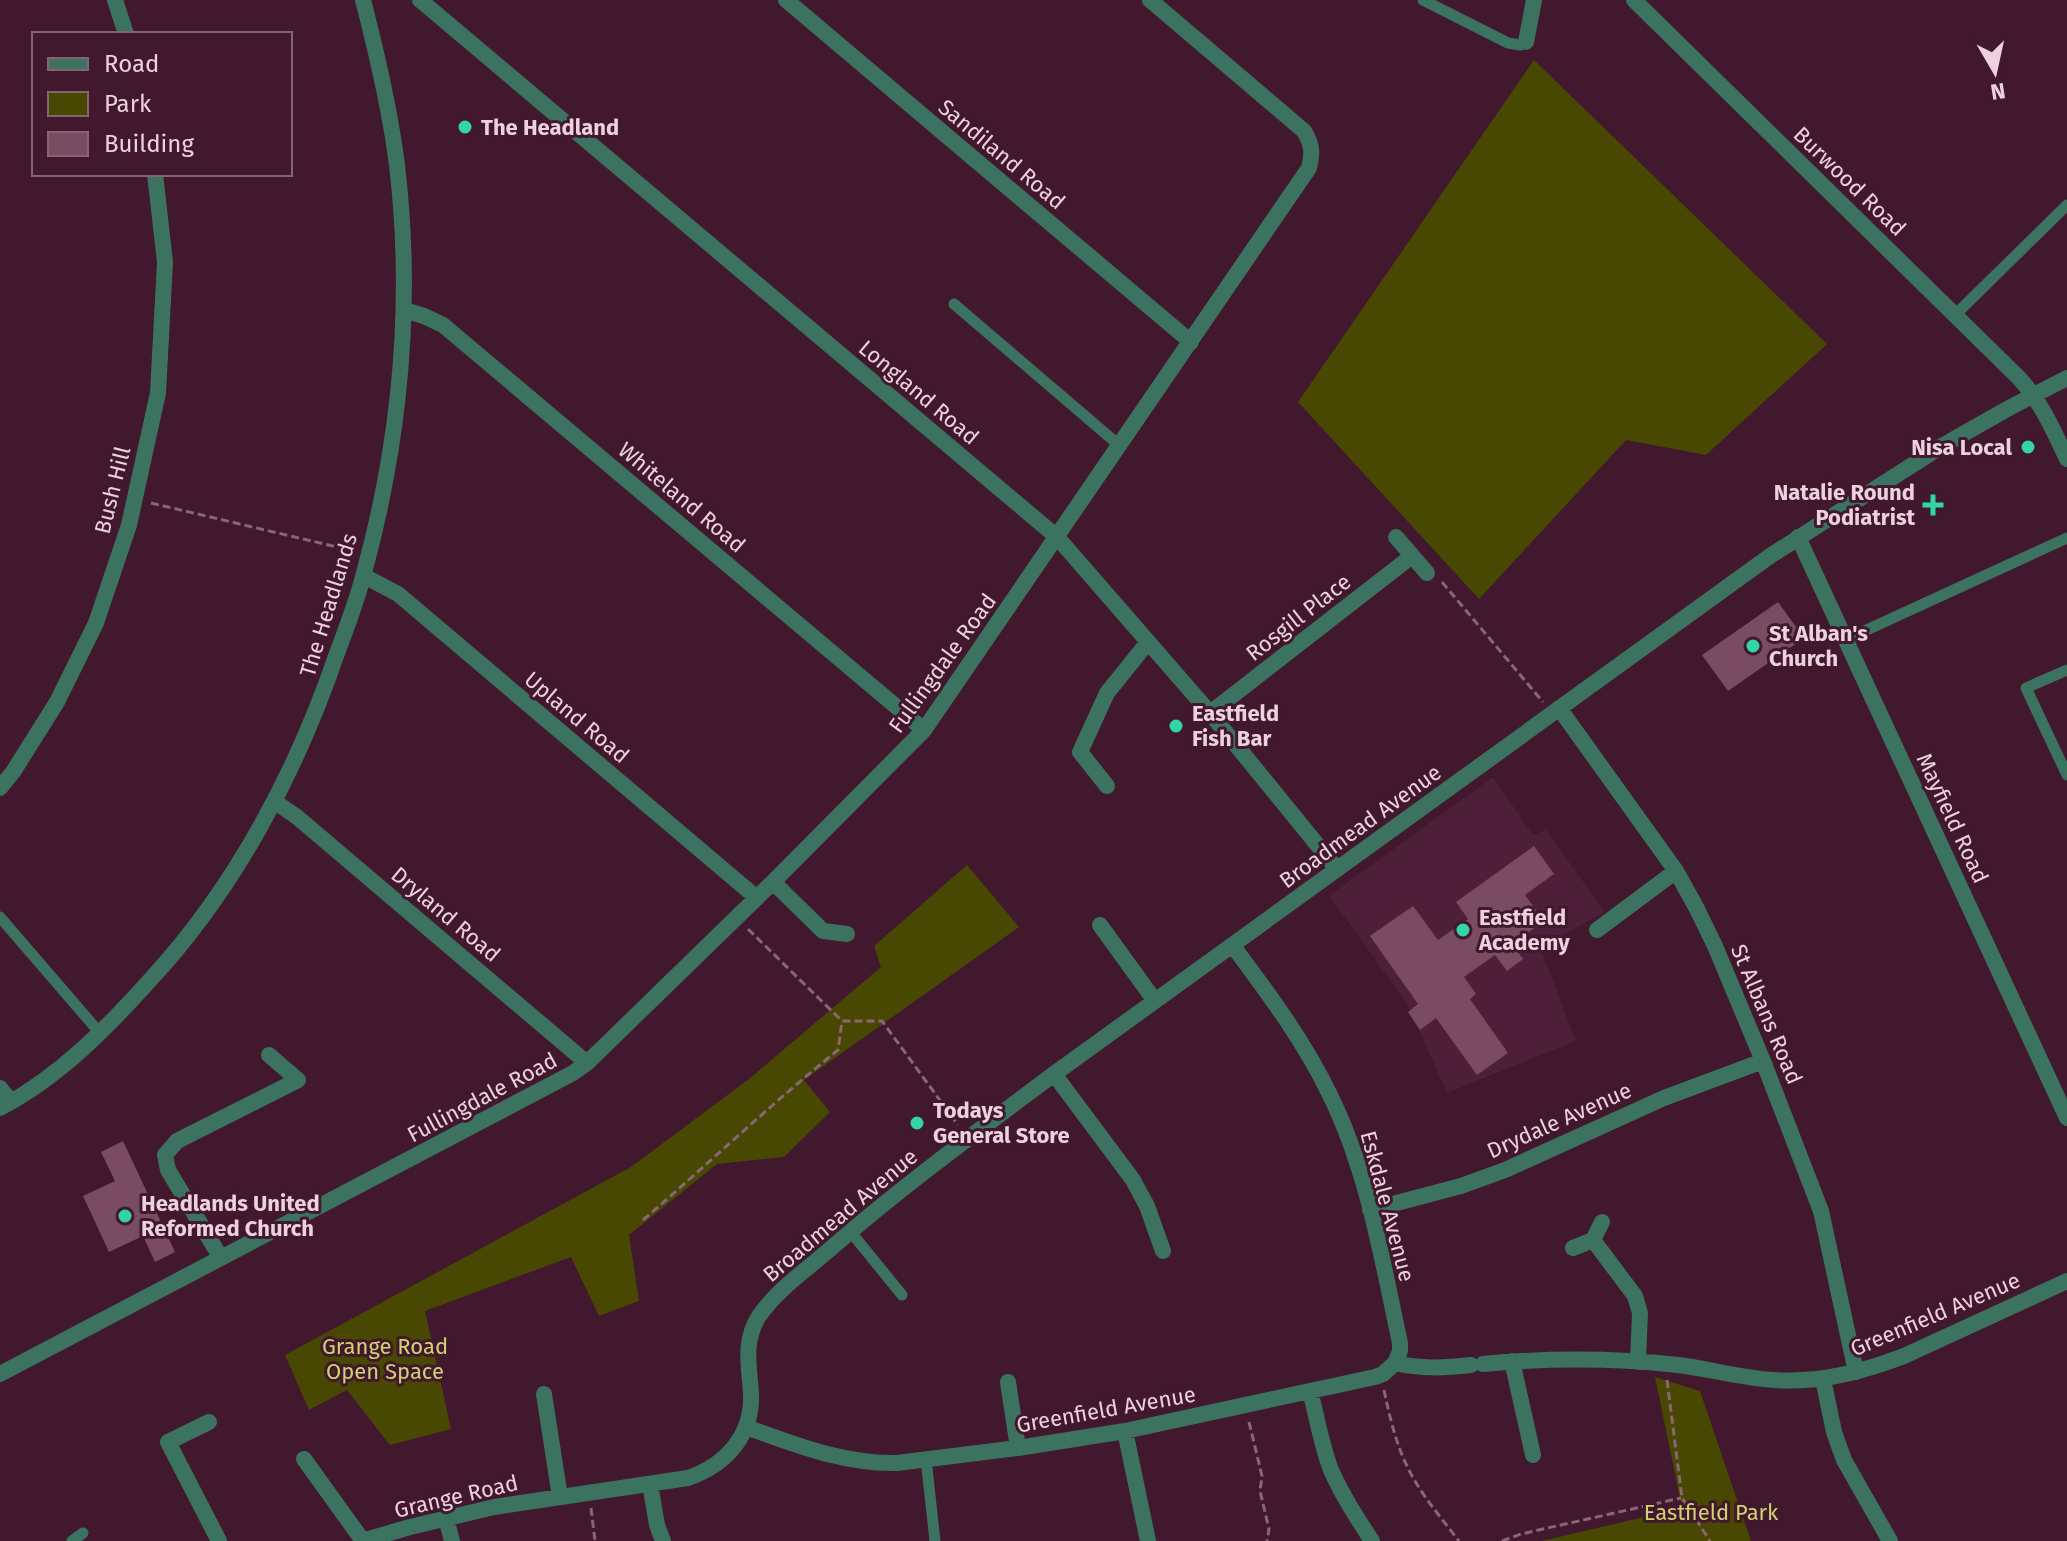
<svg xmlns="http://www.w3.org/2000/svg" width="2067" height="1541" font-family="'Fira Sans',sans-serif">
<style>
.built{fill:#4e1f38}
.green{fill:#484803}
.building{fill:#7a4c62}
.lines{fill:none;stroke-linecap:round;stroke-linejoin:round}
.path{stroke:#896576;stroke-width:3;stroke-dasharray:8 4;stroke-linecap:butt}
.lane{stroke:#3b7360;stroke-width:11}
.street{stroke:#3b7360;stroke-width:16}
.poi-dot{fill:#32d4a9;stroke:#41182d;stroke-width:3}
.labels{text-anchor:middle;stroke-width:6;stroke-linejoin:round;paint-order:stroke}
.poi-label{font-size:22px;font-weight:bold;fill:#edd1dd;stroke:#41182d;text-anchor:start}
.street-label{font-size:22px;fill:#edd1dd;stroke:#41182d}
.park-label{font-size:22px;fill:#d0d272;stroke:#41182d}
</style>
<rect width="100%" height="100%" fill="#41182d"/>
<path class="built" d="M 1493,777 L 1533,835 L 1546,830 L 1605,912 L 1540,947 L 1576,1041 L 1447,1093 L 1406,1002 L 1329,896 Z"/>
<path class="green" d="M 1534,60 L 1827,344 L 1706,455 L 1626,440 L 1479,599 L 1298,402 Z
M 967,865 L 1019,927 L 804,1080 L 830,1112 L 784,1157 L 717,1164 L 629,1235 L 639,1301 L 599,1316 L 571,1257 L 425,1311 L 451,1429 L 390,1445 L 347,1390 L 309,1410 L 285,1355 L 631,1167 L 749,1079 L 881,967 L 874,946 Z
M 1655,1377 L 1700,1391 L 1751,1541 L 1542,1541 L 1682,1508 Z"/>
<path class="building" d="M 1778,602 L 1804,638 L 1728,691 L 1702,655 Z
M 1534,846 L 1554,874 L 1525,895 L 1544,921 L 1512,944 L 1523,959 L 1507,971 L 1495,955 L 1464,977 L 1476,994 L 1470,999 L 1508,1053 L 1477,1075 L 1436,1018 L 1420,1030 L 1408,1012 L 1418,1004 L 1370,936 L 1413,906 L 1438,940 L 1468,919 L 1456,902 Z
M 123,1141 L 175,1252 L 155,1262 L 143,1236 L 109,1252 L 83,1196 L 115,1181 L 101,1152 Z"/>
<g class="lines">
<path class="path" d="M 151,503 L 354,551
M 1442,582 L 1543,702
M 748,929 L 842,1021 L 882,1021 L 958,1125
M 643,1220 C 708,1164 771,1104 838,1050 L 842,1021
M 1667,1380 L 1682,1498 L 1710,1541
M 1384,1390 C 1390,1419 1397,1448 1411,1474 C 1424,1498 1442,1519 1459,1541
M 1249,1422 L 1262,1476 L 1260,1491 L 1269,1529 L 1267,1541
M 591,1508 L 595,1541
M 1502,1541 L 1521,1534 L 1681,1498"/>
<path class="lane" d="M 1423,0 L 1508,43 L 1520,45 L 1526,42
M 954,304 L 1120,446
M 1955,315 L 2067,205
M 1847,639 L 2067,538
M 2067,670 L 2026,688 L 2067,775
M 0,917 L 99,1032
M 850,1231 L 902,1295
M 926,1459 L 935,1541
M 72,1541 L 83,1533"/>
<path class="street" d="M 115,0 L 126,34
M 420,0 L 1057,537 L 1210,713 L 1337,869
M 786,0 L 1191,342
M 1634,0 L 2019,378 C 2041,402 2053,429 2067,459
M 1526,42 L 1534,0
M 404,310 L 424,316 L 443,325 L 924,730
M 1396,537 L 1427,573
M 1798,537 L 2067,1118
M 364,576 L 398,594 L 757,898
M 1559,708 L 1676,871 L 1696,907 L 1715,946 L 1763,1061 L 1821,1211 L 1856,1372
M 1210,713 L 1412,556
M 1107,786 L 1080,752 L 1107,693 L 1148,642
M 0,788 L 13,772 L 57,702 L 96,623 L 129,525 L 158,393 L 165,262 L 155,174
M 274,801 L 297,817 L 587,1063
M 773,882 L 823,931 L 847,934
M 1100,925 L 1155,1001
M 1597,930 L 1676,871
M 1233,946 C 1268,993 1304,1041 1330,1095 C 1368,1172 1382,1260 1400,1343 L 1400,1351 L 1395,1363
M 1054,1074 L 1133,1180 L 1147,1206 L 1163,1251
M 0,1088 L 11,1102
M 0,1108 C 59,1077 107,1028 151,979 C 235,888 296,773 336,656 C 346,629 357,601 364,573 C 400,441 413,302 397,165 C 390,110 377,54 363,0
M 1370,1210 L 1461,1186 L 1505,1170 L 1664,1098 L 1763,1061
M 1593,1240 L 1635,1296 L 1640,1313 L 1638,1362
M 1573,1248 L 1593,1240 L 1602,1222
M 221,1258 L 168,1170 L 165,1155 L 177,1141 L 298,1080 L 269,1055
M 1512,1361 L 1533,1455
M 1483,1364 C 1547,1358 1614,1358 1678,1365 C 1710,1369 1742,1378 1774,1380 C 1820,1383 1862,1372 1904,1356 L 2067,1281
M 0,1374 L 573,1073 L 587,1063 L 773,882 L 924,730 L 1309,168 C 1313,153 1312,144 1304,131 L 1150,0
M 1823,1379 L 1834,1432 L 1844,1460 L 1890,1541
M 1008,1382 L 1018,1448
M 1310,1391 C 1317,1417 1321,1444 1331,1470 C 1342,1495 1357,1518 1372,1541
M 544,1394 L 560,1497
M 209,1422 L 168,1442 L 219,1541
M 746,1427 C 796,1445 843,1464 897,1463 L 1018,1448 L 1125,1431 L 1375,1377 L 1383,1374 L 1395,1363 C 1421,1369 1444,1368 1471,1365
M 1125,1431 L 1148,1541
M 304,1459 L 363,1541
M 650,1484 L 657,1525 L 663,1541
M 446,1518 L 452,1541
M 362,1541 L 410,1527 L 494,1507 L 688,1478 C 726,1465 753,1435 751,1393 C 749,1366 743,1341 759,1316 C 777,1290 806,1270 829,1250 C 901,1187 978,1131 1054,1074 L 1770,556 L 1942,446 L 2009,408 L 2067,378"/>
</g>
<g class="poi-dot">
<circle cx="465" cy="127" r="8"/>
<circle cx="2028" cy="447" r="8"/>
<path d="M1929 493h8v8h8v8h-8v8h-8v-8h-8v-8h8z"/>
<circle cx="1753" cy="646" r="8"/>
<circle cx="1176" cy="726" r="8"/>
<circle cx="1463" cy="930" r="8"/>
<circle cx="917" cy="1123" r="8"/>
<circle cx="125" cy="1216" r="8"/>
</g>
<g class="labels">
<g class="poi-label">
<text x="481" y="135">The Headland</text>
<text x="2012" y="455" text-anchor="end">Nisa Local</text>
<text x="1915" y="500" text-anchor="end">Natalie Round<tspan x="1915" dy="25">Podiatrist</tspan></text>
<text x="1769" y="641">St Alban's<tspan x="1769" dy="25">Church</tspan></text>
<text x="1192" y="721">Eastfield<tspan x="1192" dy="25">Fish Bar</tspan></text>
<text x="1479" y="925">Eastfield<tspan x="1479" dy="25">Academy</tspan></text>
<text x="933" y="1118">Todays<tspan x="933" dy="25">General Store</tspan></text>
<text x="141" y="1211">Headlands United<tspan x="141" dy="25">Reformed Church</tspan></text>
</g>
<g class="street-label">
<text transform="translate(1002 154) rotate(40)" y="8">Sandiland Road</text>
<text transform="translate(1850 181) rotate(44)" y="8">Burwood Road</text>
<text transform="translate(919 392) rotate(40)" y="8">Longland Road</text>
<text transform="translate(112 490) rotate(-76)" y="8">Bush Hill</text>
<text transform="translate(682 497) rotate(40)" y="8">Whiteland Road</text>
<text transform="translate(328 605) rotate(-73)" y="8">The Headlands</text>
<text transform="translate(1298 617) rotate(-38)" y="8">Rosgill Place</text>
<text transform="translate(942 663) rotate(-54)" y="8">Fullingdale Road</text>
<text transform="translate(577 717) rotate(40)" y="8">Upland Road</text>
<text transform="translate(1953 818) rotate(65)" y="8">Mayfield Road</text>
<text transform="translate(1360 826) rotate(-36)" y="8">Broadmead Avenue</text>
<text transform="translate(446 914) rotate(40)" y="8">Dryland Road</text>
<text transform="translate(1767 1014) rotate(67)" y="8">St Albans Road</text>
<text transform="translate(482 1097) rotate(-28)" y="8">Fullingdale Road</text>
<text transform="translate(1559 1120) rotate(-24)" y="8">Drydale Avenue</text>
<text transform="translate(1388 1206) rotate(75)" y="8">Eskdale Avenue</text>
<text transform="translate(840 1215) rotate(-40)" y="8">Broadmead Avenue</text>
<text transform="translate(1935 1314) rotate(-23)" y="8">Greenfield Avenue</text>
<text transform="translate(1106 1409) rotate(-10)" y="8">Greenfield Avenue</text>
<text transform="translate(456 1496) rotate(-13)" y="8">Grange Road</text>
</g>
<g class="park-label">
<text x="385" y="1354">Grange Road<tspan x="385" dy="25">Open Space</tspan></text>
<text x="1711" y="1520">Eastfield Park</text>
</g>
</g>
<rect x="32" y="32" width="260" height="144" fill="#41182d" stroke="#866273" stroke-width="2"/>
<rect x="48" y="58" width="40" height="12" fill="#3b7360" stroke="#866273" stroke-width="2"/>
<text x="104" y="72" font-size="24" fill="#edd1dd">Road</text>
<rect x="48" y="92" width="40" height="24" fill="#484803" stroke="#866273" stroke-width="2"/>
<text x="104" y="112" font-size="24" fill="#edd1dd">Park</text>
<rect x="48" y="132" width="40" height="24" fill="#7a4c62" stroke="#866273" stroke-width="2"/>
<text x="104" y="152" font-size="24" fill="#edd1dd">Building</text>
<g transform="translate(1995 72) rotate(171)" stroke="#41182d" stroke-width="6" paint-order="stroke">
<path d="M0-6L14 30L0 20L-14 30Z" fill="#edd1dd"/>
<text y="-12" font-size="22" font-weight="bold" text-anchor="middle" fill="#edd1dd">N</text>
</g>
</svg>
